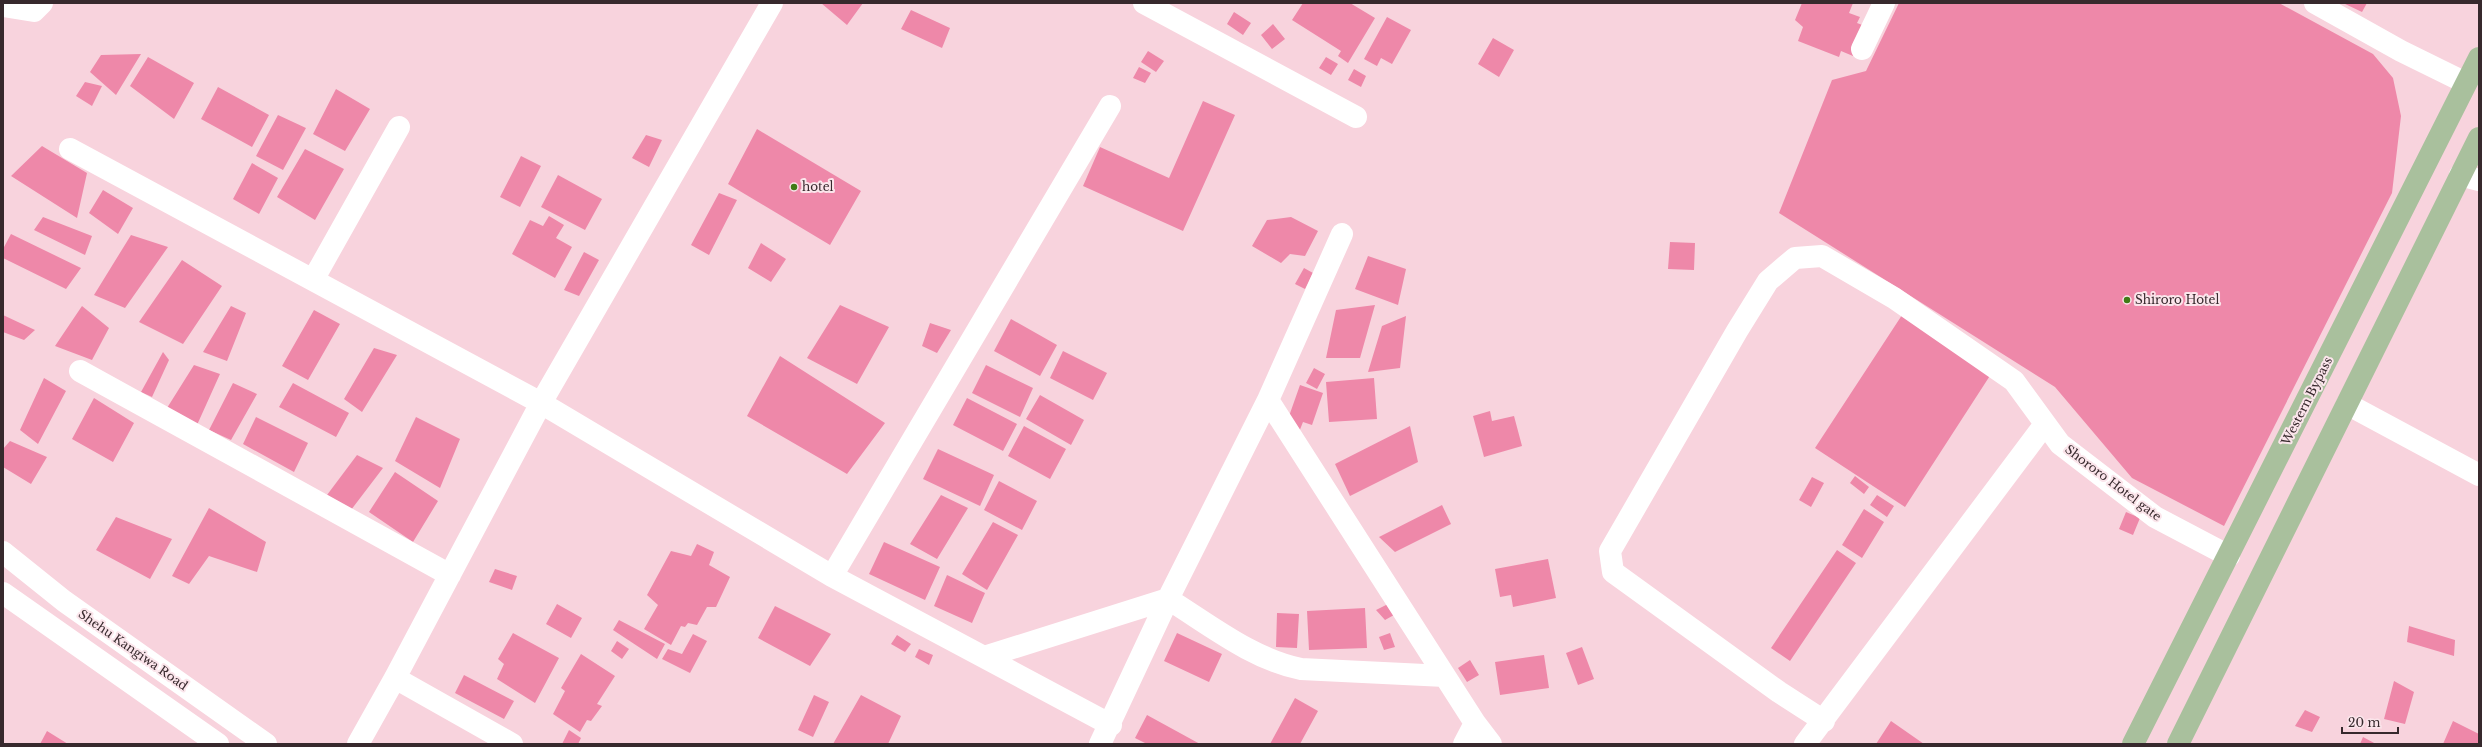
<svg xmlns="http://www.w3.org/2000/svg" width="2482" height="747" font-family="'Libre Baskerville',serif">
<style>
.building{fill:#ee88a9}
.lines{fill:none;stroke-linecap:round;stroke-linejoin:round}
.minor{stroke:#fff;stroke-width:22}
.secondary{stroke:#fff;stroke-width:22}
.primary{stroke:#a9c09d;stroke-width:22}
.poi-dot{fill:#3f7b16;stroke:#fbe5eb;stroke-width:1.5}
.labels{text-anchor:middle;stroke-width:4;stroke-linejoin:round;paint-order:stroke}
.poi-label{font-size:12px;fill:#37292d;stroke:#fbe5eb;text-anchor:start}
.street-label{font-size:12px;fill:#37292d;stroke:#fbe5eb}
</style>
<rect width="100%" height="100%" fill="#f8d3dd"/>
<path class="building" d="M 821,3 L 863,3 L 847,25 Z
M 1303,3 L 1350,3 L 1375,18 L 1348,63 L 1338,56 L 1341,51 L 1292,20 Z
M 1802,3 L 1853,3 L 1849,13 L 1860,17 L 1857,23 L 1865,26 L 1853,56 L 1841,51 L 1839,57 L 1798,41 L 1803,27 L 1795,20 Z
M 1899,3 L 2279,3 L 2373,54 L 2393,78 L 2401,116 L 2392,193 L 2224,526 L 2132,478 L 2055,387 L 1779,213 L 1832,80 L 1866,71 Z
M 2343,3 L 2367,3 L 2362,12 Z
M 911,10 L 950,28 L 942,48 L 901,29 Z
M 1234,12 L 1251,23 L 1243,35 L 1227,24 Z
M 1387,17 L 1411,30 L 1392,64 L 1381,58 L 1377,66 L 1364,59 Z
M 1273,24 L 1285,39 L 1272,49 L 1261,35 Z
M 1493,38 L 1514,50 L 1499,77 L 1478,64 Z
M 1148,51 L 1164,61 L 1156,72 L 1141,62 Z
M 141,54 L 116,95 L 90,72 L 101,55 Z
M 148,57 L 194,83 L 174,119 L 130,86 Z
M 1326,57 L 1338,64 L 1331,75 L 1319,68 Z
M 1139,67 L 1151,73 L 1145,83 L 1133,78 Z
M 1354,69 L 1366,76 L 1361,87 L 1348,80 Z
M 85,82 L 102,86 L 92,106 L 76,96 Z
M 218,87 L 269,115 L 252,147 L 201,119 Z
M 336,89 L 370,109 L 345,151 L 313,134 Z
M 1203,101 L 1235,115 L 1183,231 L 1083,186 L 1100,147 L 1169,178 Z
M 278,115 L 306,128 L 283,170 L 256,156 Z
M 757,129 L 861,191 L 830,245 L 728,184 Z
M 646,135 L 662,140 L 649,167 L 632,158 Z
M 42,146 L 87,173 L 77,218 L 11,176 Z
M 305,149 L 344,169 L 315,220 L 277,197 Z
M 521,156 L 541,166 L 520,207 L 500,197 Z
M 252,163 L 278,178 L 259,214 L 233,199 Z
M 558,175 L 602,199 L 585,230 L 541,207 Z
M 103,190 L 133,208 L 118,234 L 89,213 Z
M 719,193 L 737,200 L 709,255 L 691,245 Z
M 549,216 L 564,225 L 556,238 L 572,247 L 555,278 L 512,254 L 530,220 L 543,226 Z
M 43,217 L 92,236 L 85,255 L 34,230 Z
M 1291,217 L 1318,231 L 1305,256 L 1290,254 L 1281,263 L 1252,246 L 1267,220 Z
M 11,234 L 81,268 L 66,289 L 3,258 L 3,249 Z
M 131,235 L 168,247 L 125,308 L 94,295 Z
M 1670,242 L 1695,243 L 1694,270 L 1668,269 Z
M 761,243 L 786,259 L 771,282 L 748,268 Z
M 584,252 L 599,260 L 579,296 L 564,290 Z
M 1368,256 L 1406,269 L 1398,305 L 1355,289 Z
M 182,260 L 222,286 L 183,344 L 139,322 Z
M 1304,268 L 1313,273 L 1305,289 L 1295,284 Z
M 840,305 L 889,327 L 857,384 L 807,358 Z
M 1375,305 L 1360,358 L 1326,358 L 1336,310 Z
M 82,306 L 109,328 L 92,360 L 55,346 Z
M 231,306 L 246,313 L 227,361 L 203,352 Z
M 314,310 L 340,324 L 308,380 L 282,366 Z
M 1904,312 L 1993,371 L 1905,507 L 1815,448 Z
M 3,315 L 35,330 L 24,340 L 3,332 Z
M 1406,316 L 1400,368 L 1368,372 L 1382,326 Z
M 1011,319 L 1057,345 L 1040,376 L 994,351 Z
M 930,323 L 951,330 L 937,353 L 922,346 Z
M 374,348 L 397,355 L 362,412 L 344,399 Z
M 1063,351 L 1107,373 L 1093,400 L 1050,378 Z
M 163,352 L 169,360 L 152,397 L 141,392 Z
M 780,356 L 885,423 L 847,474 L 747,416 Z
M 194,365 L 220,374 L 197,425 L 167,408 Z
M 986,365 L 1033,388 L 1020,417 L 972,393 Z
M 1314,368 L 1325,374 L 1317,389 L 1306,383 Z
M 44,378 L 66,391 L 38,444 L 20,430 Z
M 1374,378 L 1377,419 L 1329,422 L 1326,382 Z
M 233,383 L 257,394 L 231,440 L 209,430 Z
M 293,383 L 349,413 L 336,437 L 279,407 Z
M 1300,385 L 1323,393 L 1312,425 L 1303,422 L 1299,432 L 1288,419 Z
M 1040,395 L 1084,420 L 1071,445 L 1026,419 Z
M 94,398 L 134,423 L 113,462 L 72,439 Z
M 967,398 L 1017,424 L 1003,451 L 953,425 Z
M 1490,411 L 1492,421 L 1514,416 L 1522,446 L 1484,457 L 1473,416 Z
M 256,417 L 308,443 L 294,472 L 243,444 Z
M 416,417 L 460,439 L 440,488 L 395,461 Z
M 1024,426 L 1066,449 L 1050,479 L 1008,456 Z
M 1410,426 L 1418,462 L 1350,496 L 1335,464 Z
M 10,441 L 47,457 L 31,484 L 3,467 L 3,449 Z
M 938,449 L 994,475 L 980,506 L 923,479 Z
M 357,455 L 383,468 L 351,510 L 327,495 Z
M 395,472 L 438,501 L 413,542 L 369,512 Z
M 1855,476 L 1869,487 L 1864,494 L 1850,483 Z
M 1812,477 L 1824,483 L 1811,507 L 1799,500 Z
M 999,481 L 1037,501 L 1022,530 L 984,510 Z
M 941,495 L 968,508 L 937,559 L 910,544 Z
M 1877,495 L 1894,506 L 1887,517 L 1870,505 Z
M 1442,505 L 1451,524 L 1395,552 L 1379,537 Z
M 209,508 L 266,542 L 257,572 L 209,556 L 189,584 L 172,576 Z
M 1864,509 L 1884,522 L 1862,558 L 1842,545 Z
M 2126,512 L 2140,518 L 2133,535 L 2119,529 Z
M 116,517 L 172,539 L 150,579 L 96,550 Z
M 993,522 L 1018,535 L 987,590 L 962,574 Z
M 884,542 L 940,567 L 925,600 L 869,574 Z
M 697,544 L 714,552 L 709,565 L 730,577 L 716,607 L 707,607 L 697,625 L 688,623 L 685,627 L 681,626 L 671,645 L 644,629 L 658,605 L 647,595 L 671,551 L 691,556 Z
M 1837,550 L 1856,563 L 1790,661 L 1771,648 Z
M 1548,559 L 1556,598 L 1513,607 L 1511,595 L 1500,597 L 1495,569 Z
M 495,569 L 517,576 L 512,590 L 489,582 Z
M 947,575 L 985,593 L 972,623 L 934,606 Z
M 557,604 L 582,618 L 571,638 L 546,624 Z
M 1388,604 L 1394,615 L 1385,620 L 1376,610 Z
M 775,606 L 831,634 L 810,666 L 758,638 Z
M 1365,608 L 1367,648 L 1309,650 L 1307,611 Z
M 1277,613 L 1299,614 L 1297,648 L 1276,647 Z
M 619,620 L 665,644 L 657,659 L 613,630 Z
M 2409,626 L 2455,640 L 2454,656 L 2407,642 Z
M 513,633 L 559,658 L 535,703 L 497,679 L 504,664 L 498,659 Z
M 1177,633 L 1222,654 L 1209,682 L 1164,661 Z
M 1390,633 L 1395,647 L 1384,650 L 1379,637 Z
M 693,634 L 707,641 L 690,673 L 662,659 L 668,649 L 682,654 Z
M 897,635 L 911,644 L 905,652 L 891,644 Z
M 617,641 L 629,649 L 622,659 L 611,651 Z
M 1582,647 L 1594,679 L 1578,685 L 1566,653 Z
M 919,649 L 933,655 L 929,665 L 915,657 Z
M 581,654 L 615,676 L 597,704 L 602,706 L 591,721 L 587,720 L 580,732 L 553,714 L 565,691 L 561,688 Z
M 1544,655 L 1549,688 L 1500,695 L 1495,662 Z
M 1470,660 L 1479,675 L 1467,682 L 1458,668 Z
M 464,675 L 514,701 L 504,719 L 455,693 Z
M 2394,681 L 2414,692 L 2405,724 L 2384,719 Z
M 814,695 L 829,702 L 813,737 L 798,730 Z
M 861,695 L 901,716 L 888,744 L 833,744 Z
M 1295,698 L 1318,711 L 1300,744 L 1270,744 Z
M 2305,710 L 2320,717 L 2312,732 L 2295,726 Z
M 1147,715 L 1200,744 L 1147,744 L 1135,738 Z
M 1891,721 L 1924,744 L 1876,744 Z
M 2453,721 L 2479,734 L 2479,744 L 2443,744 Z
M 569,730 L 581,738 L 578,744 L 562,744 Z
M 47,731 L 68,744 L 40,744 Z
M 2363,737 L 2376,744 L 2360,744 Z"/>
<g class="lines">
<path class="minor" d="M 1144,3 L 1356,117
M 2315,3 L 2401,51 L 2466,83
M 3,6 L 34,11 L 42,3
M 1862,49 L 1884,3
M 70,149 L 541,403 L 832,576 L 1111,725
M 2460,175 L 2479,180
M 313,280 L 399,127
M 80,371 L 450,575
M 1268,400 L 1475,723 L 1491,744
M 2347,404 L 2479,475
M 832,576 L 1110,106
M 984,657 L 1168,599 C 1210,625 1252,659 1301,669 L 1445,676
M 395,678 L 512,744
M 1824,721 L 1779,692 L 1613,572 L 1610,551 L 1737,331 L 1768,281 L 1795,258 L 1822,256 L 1894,298 L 2014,381 L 2060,444 L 2155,517 L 2229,556
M 358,744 L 395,678 L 541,403 L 772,3
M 1100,744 L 1168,599 L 1268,400 L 1342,234
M 1464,744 L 1475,723
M 1805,744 L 2045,424"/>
<path class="secondary" d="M 3,552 L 64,601 L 266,744
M 3,593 L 218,744"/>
<path class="primary" d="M 2133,744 L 2479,58
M 2178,744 L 2479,138"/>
</g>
<g class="poi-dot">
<circle cx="794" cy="187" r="4"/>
<circle cx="2127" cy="300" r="4"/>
</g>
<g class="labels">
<g class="poi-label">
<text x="802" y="191">hotel</text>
<text x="2135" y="304">Shiroro Hotel</text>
</g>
<g class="street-label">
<text transform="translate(2307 401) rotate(-63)" y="4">Western Bypass</text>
<text transform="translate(2113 483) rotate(37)" y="4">Shororo Hotel gate</text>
<text transform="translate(133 650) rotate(35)" y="4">Shehu Kangiwa Road</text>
</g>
</g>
<rect width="2482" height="747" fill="none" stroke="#37292d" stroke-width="8"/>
<path d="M2342 727v6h56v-6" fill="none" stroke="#37292d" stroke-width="2"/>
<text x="2348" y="727" font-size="12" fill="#37292d" stroke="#fbe5eb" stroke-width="3" paint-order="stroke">20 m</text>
</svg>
